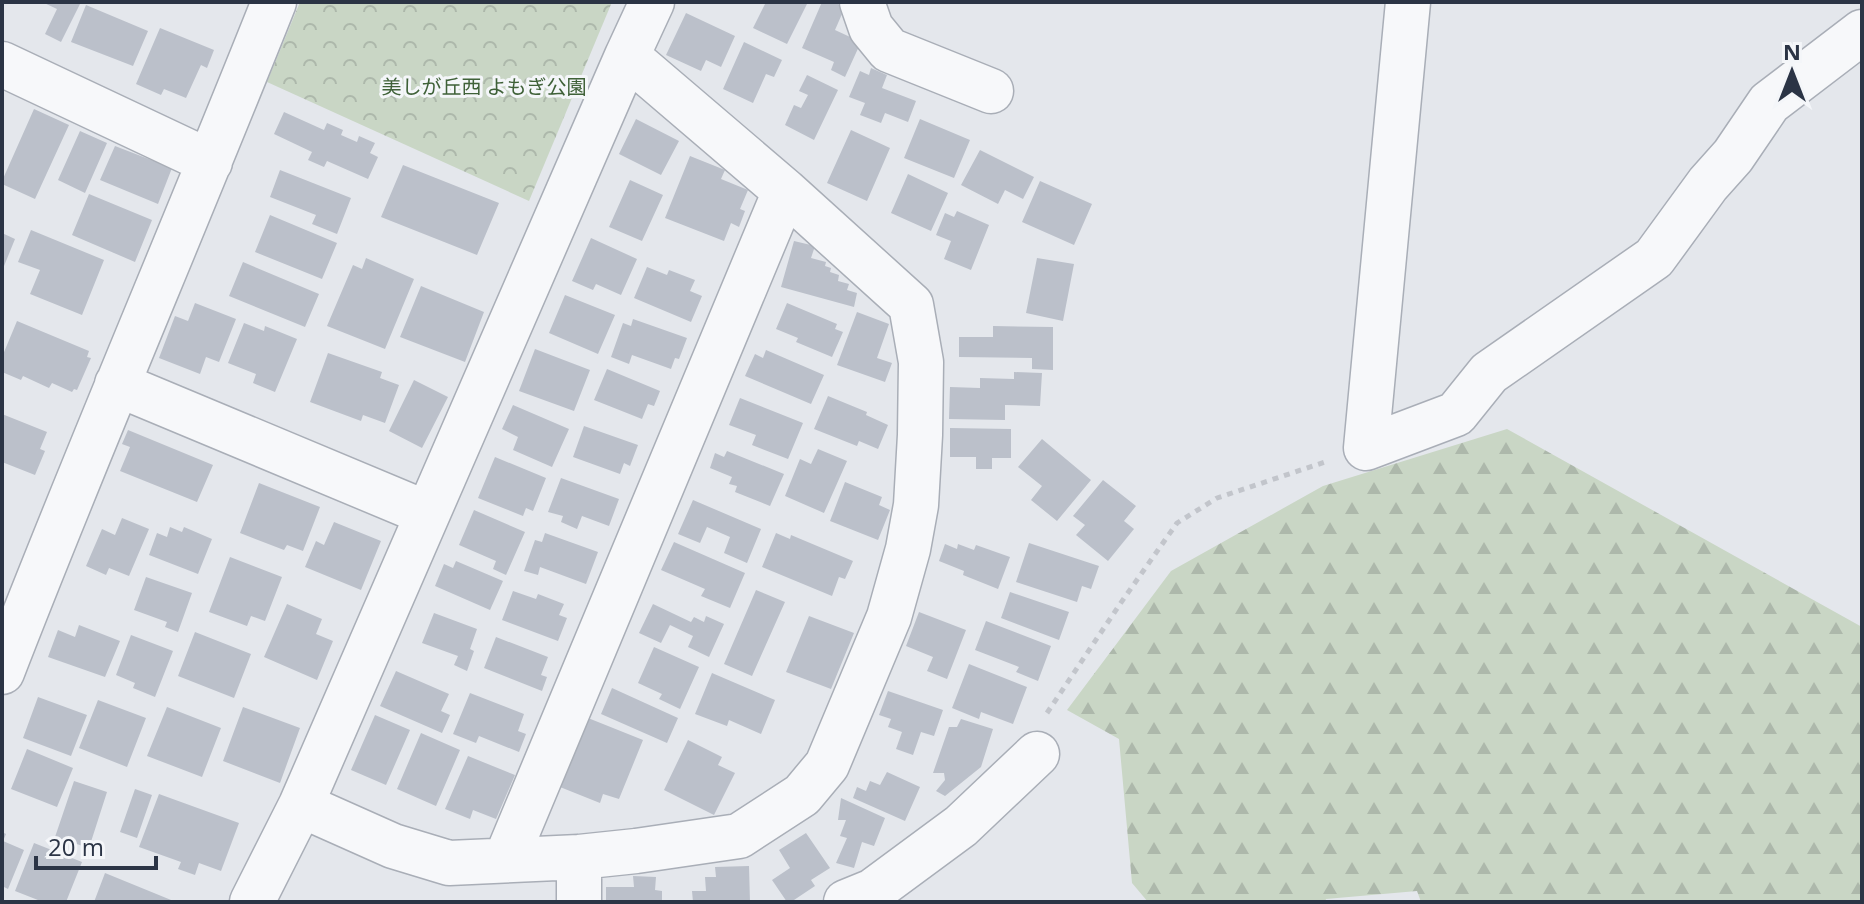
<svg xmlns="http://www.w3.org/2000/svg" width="1864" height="904" font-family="'Open Sans','Noto Sans JP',sans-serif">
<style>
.forest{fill:url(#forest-firs)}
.park{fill:url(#park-crowns)}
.building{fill:#bbc0ca}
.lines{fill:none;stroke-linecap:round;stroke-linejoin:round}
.minor-casing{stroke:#a9aeb7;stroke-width:47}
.path{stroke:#c2c5cb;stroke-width:5;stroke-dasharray:6 6;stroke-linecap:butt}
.minor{stroke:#f7f8fa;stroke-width:44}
.labels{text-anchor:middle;stroke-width:6;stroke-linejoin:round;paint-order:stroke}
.park-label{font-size:20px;fill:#3f6138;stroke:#f4f6f9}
</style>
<defs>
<pattern id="forest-firs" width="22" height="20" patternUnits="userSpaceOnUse" patternTransform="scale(2)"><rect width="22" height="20" fill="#c9d6c5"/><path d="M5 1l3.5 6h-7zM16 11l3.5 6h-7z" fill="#adb8ab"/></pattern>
<pattern id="park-crowns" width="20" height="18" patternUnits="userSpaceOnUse" patternTransform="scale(2)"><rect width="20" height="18" fill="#c9d6c5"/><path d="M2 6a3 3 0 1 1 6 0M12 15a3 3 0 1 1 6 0" fill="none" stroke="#adb8ab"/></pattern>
</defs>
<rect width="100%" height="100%" fill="#e4e7ec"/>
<path class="forest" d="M 1507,429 L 1862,627 L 1862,902 L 1421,902 L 1417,891 L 1326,899 L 1325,902 L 1148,902 L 1132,883 L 1119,739 L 1067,710 L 1171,571 L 1323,486 Z"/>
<path class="park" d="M 300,2 L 612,2 L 529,201 L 267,82 Z"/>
<path class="building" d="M 42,2 L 81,2 L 61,42 L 45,34 L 57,9 Z
M 766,2 L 808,2 L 787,44 L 753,28 Z
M 822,2 L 833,2 L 845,7 L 835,30 L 861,42 L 845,77 L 831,70 L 834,62 L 802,48 Z
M 86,5 L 148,31 L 133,66 L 71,42 Z
M 686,13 L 735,36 L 721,67 L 706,60 L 701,71 L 666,55 Z
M 160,28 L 214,50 L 207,68 L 201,65 L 186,98 L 164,89 L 161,95 L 136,84 Z
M 744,42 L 782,60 L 774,77 L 766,74 L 753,103 L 723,89 Z
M 871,68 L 887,75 L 882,88 L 916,101 L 908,122 L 885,113 L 881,123 L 860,115 L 865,103 L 849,97 L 860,71 L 869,75 Z
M 807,75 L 838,90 L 814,140 L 785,125 L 794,105 L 801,108 L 808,95 L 799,91 Z
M 34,109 L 69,125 L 35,199 L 2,184 L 2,181 Z
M 284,112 L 324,130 L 327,123 L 343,130 L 341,135 L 357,142 L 359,136 L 375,143 L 370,153 L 378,157 L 368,179 L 327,161 L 324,167 L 308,160 L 312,152 L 274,134 Z
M 636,119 L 679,141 L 661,175 L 619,154 Z
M 920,119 L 970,140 L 954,178 L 904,158 Z
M 851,130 L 890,148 L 867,201 L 827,183 Z
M 80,131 L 107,143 L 85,193 L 58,180 Z
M 115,146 L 172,168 L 158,204 L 100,180 Z
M 980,150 L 1034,177 L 1023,199 L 1005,190 L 998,204 L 961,185 Z
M 690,156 L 725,170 L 721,179 L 748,190 L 740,209 L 745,211 L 739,227 L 731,223 L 724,241 L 665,218 Z
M 403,165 L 499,203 L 477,255 L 381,217 Z
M 280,170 L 351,198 L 337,234 L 312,224 L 316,215 L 270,197 Z
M 908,174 L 948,193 L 931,231 L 891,213 Z
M 630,180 L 663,195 L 642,241 L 609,227 Z
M 1040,181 L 1092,204 L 1074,245 L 1022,222 Z
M 89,194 L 152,220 L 135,262 L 72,235 Z
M 957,211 L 989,225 L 971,270 L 944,259 L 951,241 L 936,235 L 945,213 L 954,217 Z
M 270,215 L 337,243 L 322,279 L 255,252 Z
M 31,230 L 104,260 L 82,315 L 30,294 L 40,270 L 18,262 Z
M 2,233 L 15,239 L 2,271 Z
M 591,238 L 637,259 L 621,295 L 596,284 L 593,290 L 572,281 Z
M 794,241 L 815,246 L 811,258 L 826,262 L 825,266 L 831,268 L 830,272 L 839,275 L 838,281 L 849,284 L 847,290 L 857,293 L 854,307 L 781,287 Z
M 366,258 L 414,279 L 385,349 L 327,326 L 353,265 L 362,269 Z
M 1037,258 L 1074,264 L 1063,321 L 1026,313 Z
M 243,262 L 319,294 L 305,327 L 229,296 Z
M 647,267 L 667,275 L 669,270 L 695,280 L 690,291 L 702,296 L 691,322 L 634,298 Z
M 421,286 L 484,312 L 465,362 L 400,337 Z
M 565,295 L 615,315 L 598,354 L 549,333 Z
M 195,303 L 236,319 L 219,362 L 206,357 L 200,374 L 159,358 L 175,316 L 188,321 Z
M 787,303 L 837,324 L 835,329 L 843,332 L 832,357 L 796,342 L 798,338 L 776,329 Z
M 857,312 L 889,324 L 877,358 L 892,363 L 885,382 L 837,365 Z
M 633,319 L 687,338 L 679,359 L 675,358 L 671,369 L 632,355 L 629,364 L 611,357 L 623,323 L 631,326 Z
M 17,321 L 89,351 L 87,357 L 91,358 L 77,390 L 74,389 L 72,392 L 52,383 L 49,388 L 23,376 L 21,380 L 2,372 L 2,357 Z
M 244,323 L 264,331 L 265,326 L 297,339 L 275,392 L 253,383 L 256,374 L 228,363 Z
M 993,326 L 1053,327 L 1053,370 L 1032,369 L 1032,358 L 959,357 L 959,337 L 993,337 Z
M 535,349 L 590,370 L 574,411 L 519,391 Z
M 766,350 L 824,375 L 811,404 L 745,376 L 755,354 L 763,358 Z
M 328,353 L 382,372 L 380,378 L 399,385 L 385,423 L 363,415 L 361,421 L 310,402 Z
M 607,369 L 660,391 L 654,406 L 648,404 L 642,419 L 594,400 Z
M 1014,372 L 1042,373 L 1040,406 L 1005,405 L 1005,420 L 949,419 L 950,387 L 980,388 L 980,378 L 1014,379 Z
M 414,380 L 448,397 L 422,448 L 389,431 Z
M 828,396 L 867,412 L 866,415 L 888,425 L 878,449 L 859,441 L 857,446 L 814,429 Z
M 740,398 L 803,423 L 788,459 L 752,445 L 756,435 L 729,425 Z
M 513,405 L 569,429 L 552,467 L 513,450 L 518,437 L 502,429 Z
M 2,414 L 47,432 L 40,449 L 45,451 L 35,475 L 2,462 Z
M 584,426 L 638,445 L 630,466 L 624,463 L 620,474 L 573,457 Z
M 950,428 L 1011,429 L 1011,458 L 992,458 L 992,469 L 976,469 L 976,457 L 950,457 Z
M 128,430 L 213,465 L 197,502 L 120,471 L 130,447 L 122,444 Z
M 1042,439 L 1091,480 L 1057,521 L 1031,500 L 1042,486 L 1018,467 Z
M 818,449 L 847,461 L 824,513 L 785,496 L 800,459 L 811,464 Z
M 727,451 L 784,474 L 770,506 L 735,492 L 737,486 L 729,484 L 732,477 L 710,468 L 715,453 L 724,457 Z
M 495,457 L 546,478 L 533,511 L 526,508 L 523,516 L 478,498 Z
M 561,478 L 619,499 L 609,526 L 582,516 L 577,529 L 561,522 L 563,516 L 548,512 Z
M 1103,480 L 1136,506 L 1124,521 L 1134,529 L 1108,561 L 1076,535 L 1085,525 L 1073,516 Z
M 845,482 L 882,497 L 879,505 L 890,510 L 878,540 L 830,521 Z
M 259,483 L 320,507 L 303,551 L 287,545 L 284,550 L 240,533 Z
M 693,500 L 761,529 L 747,563 L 724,553 L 730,537 L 707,527 L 700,543 L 678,534 Z
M 474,510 L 525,532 L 506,575 L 493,569 L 496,561 L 459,545 Z
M 122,518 L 149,529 L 129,576 L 109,568 L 106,575 L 86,566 L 102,529 L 115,535 Z
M 334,522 L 381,541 L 361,590 L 305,567 L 316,541 L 324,545 Z
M 170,527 L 182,532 L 184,527 L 212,539 L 198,574 L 149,555 L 157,533 L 167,537 Z
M 545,533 L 598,552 L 586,584 L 540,567 L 538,575 L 524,571 L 535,540 L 542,542 Z
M 776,533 L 790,539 L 791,535 L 853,561 L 845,579 L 839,577 L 832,596 L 762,567 Z
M 674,542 L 745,573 L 730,608 L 701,596 L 705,589 L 661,570 Z
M 1029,543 L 1099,566 L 1091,589 L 1082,586 L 1077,602 L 1016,582 Z
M 945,544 L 957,549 L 958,544 L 974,550 L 976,545 L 1010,557 L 998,589 L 963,575 L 964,571 L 939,561 Z
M 230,557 L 282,577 L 265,621 L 251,616 L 247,626 L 209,612 Z
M 456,561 L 503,581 L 490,610 L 435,586 L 444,564 L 453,568 Z
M 146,577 L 192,593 L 178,632 L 165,627 L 167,622 L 134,610 Z
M 756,590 L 785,602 L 752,676 L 724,664 Z
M 513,591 L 536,599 L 538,594 L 564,604 L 559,615 L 567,618 L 558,641 L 502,620 Z
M 1010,592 L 1069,612 L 1059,640 L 1001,618 Z
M 287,604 L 322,619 L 316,634 L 333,641 L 317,680 L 264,657 Z
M 653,604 L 691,622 L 694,617 L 704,622 L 706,616 L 724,624 L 709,657 L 688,647 L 693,636 L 670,625 L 661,643 L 639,633 Z
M 919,612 L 966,630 L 947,679 L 927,671 L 933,657 L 906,646 Z
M 434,613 L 477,629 L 470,649 L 474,651 L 467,671 L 454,665 L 458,656 L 422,643 Z
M 809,616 L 854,633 L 831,689 L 786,672 Z
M 986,621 L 1051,646 L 1038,681 L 1016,672 L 1019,667 L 975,650 Z
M 79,625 L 120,641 L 105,677 L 48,657 L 58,630 L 75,637 Z
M 195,632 L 251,654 L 234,698 L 178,676 Z
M 131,635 L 173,651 L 155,697 L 133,688 L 135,683 L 116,675 Z
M 496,637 L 548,657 L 541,675 L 547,677 L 542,691 L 484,668 Z
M 654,647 L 699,667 L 680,709 L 659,699 L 662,694 L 638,683 Z
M 969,664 L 1027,687 L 1013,724 L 981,712 L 979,719 L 952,708 Z
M 396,671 L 449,694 L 441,711 L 450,715 L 442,733 L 380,706 Z
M 712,673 L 775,700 L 761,734 L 729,720 L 727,726 L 695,714 Z
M 612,688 L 678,718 L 667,743 L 601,714 Z
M 888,691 L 943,710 L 934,736 L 921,732 L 913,755 L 896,749 L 902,732 L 888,727 L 891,719 L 879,715 Z
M 470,693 L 524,714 L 518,731 L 526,734 L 519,752 L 479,736 L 476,743 L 453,734 Z
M 38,697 L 87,715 L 71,756 L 23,738 Z
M 98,700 L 146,718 L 127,767 L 79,748 Z
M 167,707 L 221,728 L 202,777 L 147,756 Z
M 243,707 L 300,728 L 280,783 L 223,761 Z
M 375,715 L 410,730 L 386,785 L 351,770 Z
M 588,718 L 643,740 L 619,799 L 603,794 L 600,803 L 560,787 Z
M 961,719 L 993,729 L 981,767 L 945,796 L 936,791 L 945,780 L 944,773 L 933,773 L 949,727 L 957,727 Z
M 421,733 L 460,750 L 436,806 L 397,789 Z
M 688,740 L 722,757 L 718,765 L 735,773 L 714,815 L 664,790 Z
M 27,749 L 73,768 L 57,807 L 11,789 Z
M 468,756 L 515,775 L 496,819 L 473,810 L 470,819 L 445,809 Z
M 887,772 L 920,787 L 905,821 L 853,798 L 857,787 L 866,791 L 870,781 L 880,785 Z
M 74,781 L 107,792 L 89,848 L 55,837 Z
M 135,789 L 152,795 L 137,838 L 120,832 Z
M 159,794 L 239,823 L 221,871 L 199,863 L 195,875 L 178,869 L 181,862 L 139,847 Z
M 841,798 L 885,818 L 874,846 L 862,842 L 854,868 L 836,863 L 847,838 L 840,836 L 846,820 L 838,820 Z
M 2,832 L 6,834 L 3,841 L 24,850 L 8,889 L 2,886 Z
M 806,833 L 830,868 L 811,880 L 815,886 L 791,902 L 787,902 L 772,880 L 790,868 L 779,850 Z
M 34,843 L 82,862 L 66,902 L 43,902 L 15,891 Z
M 749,866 L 750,902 L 693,902 L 692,891 L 706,891 L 705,877 L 716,877 L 715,867 Z
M 105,873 L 176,902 L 94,902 Z
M 633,876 L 656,877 L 655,890 L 662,891 L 662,902 L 606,902 L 606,887 L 634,887 Z"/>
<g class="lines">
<g class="minor-casing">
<path id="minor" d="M 862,2 L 871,28 L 889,50 L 991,91
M 1408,2 L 1366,448 L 1456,414 L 1489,373 L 1654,258 L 1708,184 L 1733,156 L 1769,103 L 1862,32
M 2,64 L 210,162
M 117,384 L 426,513
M 2,672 C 89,447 185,226 274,2
M 301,805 L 393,846 L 449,863 L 579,857 L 636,851 L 739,836 L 802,795 L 827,765 L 889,617 L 908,549 L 916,505 L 920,435 L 921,362 L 911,305 L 785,191 L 627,56
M 579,857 L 579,902
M 506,859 L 785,191
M 252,902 L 301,805 L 627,56 L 652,2
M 846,902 L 873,891 L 961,826 L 1037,754"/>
</g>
<path class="path" d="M 1047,713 L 1120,604 L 1177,523 L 1217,498 L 1328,461"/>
<use href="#minor" class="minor"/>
</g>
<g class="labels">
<g class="park-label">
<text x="484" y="94">美しが丘西 よもぎ公園</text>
</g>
</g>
<rect width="1864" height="904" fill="none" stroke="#2b3445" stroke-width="8"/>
<g transform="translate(1792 72)" stroke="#f4f6f9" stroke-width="6" paint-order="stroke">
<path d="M0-6L14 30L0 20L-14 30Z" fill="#2b3445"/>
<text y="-12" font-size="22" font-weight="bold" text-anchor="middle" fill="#2b3445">N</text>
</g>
<path d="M36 856v12h120v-12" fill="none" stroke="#2b3445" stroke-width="4"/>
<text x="48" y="856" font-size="24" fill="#2b3445" stroke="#f4f6f9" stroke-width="6" paint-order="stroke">20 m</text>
</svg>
